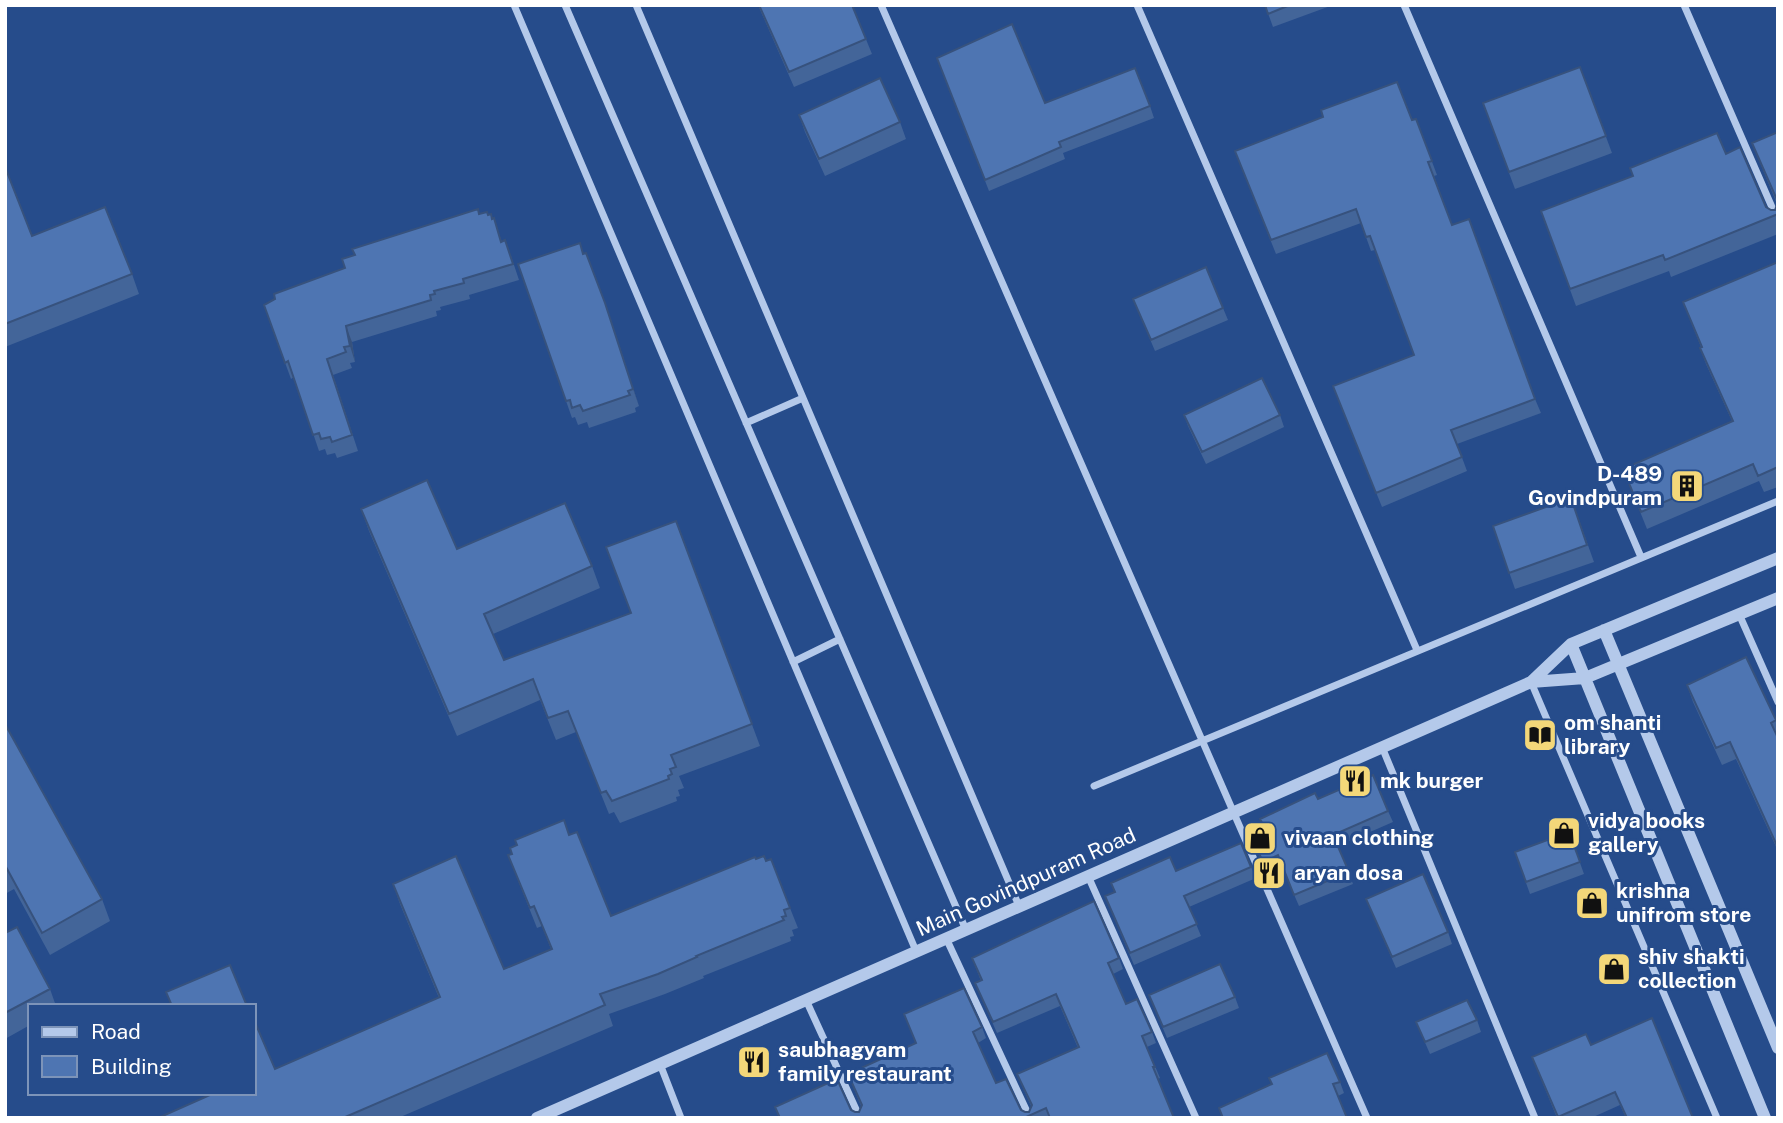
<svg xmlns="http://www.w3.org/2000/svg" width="1783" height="1123" font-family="'Public Sans',sans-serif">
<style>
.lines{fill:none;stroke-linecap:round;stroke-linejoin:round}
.minor{stroke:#b4c9ea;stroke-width:7}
.tertiary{stroke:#b4c9ea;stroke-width:12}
.wall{fill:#436599}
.shaded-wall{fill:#37527d}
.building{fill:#4e75b2;stroke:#37527d;stroke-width:2}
.labels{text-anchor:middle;stroke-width:6;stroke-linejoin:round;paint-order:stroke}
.poi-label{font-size:21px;font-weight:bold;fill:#fff;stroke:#264c8b;text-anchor:start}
.street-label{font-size:21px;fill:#fff;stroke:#264c8b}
</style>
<rect width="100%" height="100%" fill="#264c8b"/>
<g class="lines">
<path class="minor" d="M 514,5 L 916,951
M 565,5 L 966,930
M 636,5 L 1019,906
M 881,5 L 1367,1118
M 1137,5 L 1417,650
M 1404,5 L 1641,557
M 1684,5 L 1778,221
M 746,423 L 803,398
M 1739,614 L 1778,702
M 793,662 L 840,639
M 1531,682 L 1717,1118
M 1382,747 L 1535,1118
M 1094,786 L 1778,501
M 1088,876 L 1196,1118
M 946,938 L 1030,1118
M 806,1000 L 860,1118
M 660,1064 L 681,1118"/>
<path class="tertiary" d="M 1604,630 L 1778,1048
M 1571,644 L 1765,1118
M 1531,682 L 1571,644 L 1778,558
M 537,1118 L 1531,682 L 1585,678 L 1778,598"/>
</g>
<path class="wall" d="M 758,5 L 852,5 L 872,54 L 794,87 Z
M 1265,5 L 1333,5 L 1273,27 Z
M 937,58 L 1045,103 L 1150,106 L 1154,118 L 1063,153 L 1065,159 L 989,191 Z
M 1580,67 L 1612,153 L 1515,189 L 1483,103 Z
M 799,115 L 900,122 L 906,139 L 825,176 L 805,132 Z
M 1416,119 L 1437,175 L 1434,176 L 1452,225 L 1535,399 L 1541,413 L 1457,444 L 1467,471 L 1382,507 L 1333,386 L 1414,356 L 1375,250 L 1371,251 L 1361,223 L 1276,254 L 1235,151 Z
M 1778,132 L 1778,234 L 1671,277 L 1669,271 L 1576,306 L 1541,211 L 1726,154 L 1766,207 L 1771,210 L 1775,210 L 1777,204 L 1752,143 Z
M 5,167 L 32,236 L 132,274 L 139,294 L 5,347 Z
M 479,214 L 488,215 L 493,219 L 502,242 L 511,256 L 519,280 L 469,295 L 470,299 L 440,307 L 441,310 L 436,311 L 437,316 L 352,342 L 355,362 L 350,363 L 352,368 L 333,375 L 358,451 L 337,458 L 335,453 L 327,455 L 325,449 L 319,451 L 294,377 L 291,379 L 264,305 L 345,268 Z
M 583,254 L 611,320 L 639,406 L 635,408 L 636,412 L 589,428 L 587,422 L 578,425 L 575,417 L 572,418 L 518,264 Z
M 1778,262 L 1778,487 L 1764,492 L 1759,481 L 1647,529 L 1623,469 L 1732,421 L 1706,364 L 1700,348 L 1701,347 L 1683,302 Z
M 1133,299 L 1223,308 L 1228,320 L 1155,351 Z
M 1184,415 L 1280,415 L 1284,427 L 1206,464 L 1188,426 Z
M 1571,498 L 1594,562 L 1515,589 L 1493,526 Z
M 361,509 L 457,549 L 592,566 L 600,588 L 493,634 L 504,660 L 631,613 L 676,521 L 760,746 L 679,776 L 684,788 L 678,790 L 680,796 L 676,797 L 677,801 L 620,823 L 614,812 L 609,814 L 576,732 L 556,740 L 540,700 L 457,736 L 369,531 Z
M 1687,685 L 1776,720 L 1778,726 L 1778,851 L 1736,759 L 1722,765 L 1693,702 Z
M 5,724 L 102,899 L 110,921 L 50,955 L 14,889 L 5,894 Z
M 1318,799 L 1388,811 L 1393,822 L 1338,846 L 1353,884 L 1299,906 L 1282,867 L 1267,874 L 1252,838 L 1266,832 L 1260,819 Z
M 1569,832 L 1584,874 L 1530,894 L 1515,852 Z
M 569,835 L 611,916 L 756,859 L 766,861 L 790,908 L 798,928 L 792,930 L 794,936 L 790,937 L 791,941 L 703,976 L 704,978 L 665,994 L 609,1014 L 613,1026 L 398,1118 L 158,1118 L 209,1096 L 208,1093 L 254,1093 L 275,1069 L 439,998 L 400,904 L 393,884 L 504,969 L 551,949 L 542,926 L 537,928 L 508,855 Z
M 1251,867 L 1256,878 L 1189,907 L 1201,936 L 1134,965 L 1105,896 L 1176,871 Z
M 1366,899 L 1448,932 L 1452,944 L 1396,968 Z
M 5,933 L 50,989 L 56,1006 L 30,1006 L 30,1025 L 5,1039 Z
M 972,958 L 1119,958 L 1123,969 L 1113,974 L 1126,1004 L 1152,1032 L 1156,1043 L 1147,1047 L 1160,1078 L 1158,1079 L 1174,1118 L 779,1118 L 775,1107 L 851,1110 L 855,1112 L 859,1112 L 861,1106 L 848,1074 L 916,1044 L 904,1014 L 982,1027 L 986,1038 L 978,1043 L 996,1083 L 1021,1110 L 1025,1112 L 1029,1112 L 1031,1106 L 1017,1074 L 1078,1048 L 1060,1006 L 997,1033 L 975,983 L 981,981 Z
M 1149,995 L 1235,997 L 1239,1008 L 1167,1038 Z
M 1477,1020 L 1481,1032 L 1430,1054 L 1416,1022 Z
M 1591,1045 L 1693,1118 L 1626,1118 L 1620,1105 L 1591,1118 L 1557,1118 L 1532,1057 Z
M 1340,1082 L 1344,1093 L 1338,1096 L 1347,1118 L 1222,1118 L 1219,1108 Z"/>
<path class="shaded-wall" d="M 605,303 L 611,320 L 639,406 L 633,389 Z
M 346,326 L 352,342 L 355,362 L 350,346 Z"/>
<path class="building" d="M 759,5 L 852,5 L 866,39 L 789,72 Z
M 1265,5 L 1290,5 L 1268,14 Z
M 1012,24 L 1045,103 L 1135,68 L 1150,106 L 1059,142 L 1061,147 L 985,180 L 937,58 Z
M 1580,67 L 1606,136 L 1509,172 L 1483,103 Z
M 880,78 L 900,122 L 819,159 L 799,115 Z
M 1397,82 L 1412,120 L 1416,119 L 1432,161 L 1428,162 L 1452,225 L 1469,219 L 1535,399 L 1451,430 L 1462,457 L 1376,493 L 1333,386 L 1414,355 L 1370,236 L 1366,237 L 1356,209 L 1271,240 L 1235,151 L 1323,117 L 1321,110 Z
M 1778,132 L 1778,214 L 1665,260 L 1663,255 L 1570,289 L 1541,211 L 1633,176 L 1630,168 L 1717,133 L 1726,154 L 1740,147 L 1766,207 L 1771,210 L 1775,210 L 1778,202 L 1752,143 Z
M 5,167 L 32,236 L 105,207 L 132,274 L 5,324 Z
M 478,209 L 479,214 L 487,212 L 488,215 L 491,214 L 492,219 L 494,218 L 501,242 L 505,240 L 513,264 L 463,279 L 464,283 L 434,291 L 435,294 L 430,295 L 431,300 L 346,326 L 350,346 L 344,347 L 346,352 L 327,359 L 352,435 L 332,442 L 330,437 L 321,439 L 319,433 L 313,435 L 288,361 L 285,363 L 264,305 L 275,299 L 274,294 L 345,268 L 342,259 L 355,255 L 352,249 Z
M 580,243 L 583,254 L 586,253 L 605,303 L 633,389 L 628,391 L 630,395 L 583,411 L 580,405 L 572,408 L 570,400 L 566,401 L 518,264 Z
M 1778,262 L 1778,467 L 1758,476 L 1753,464 L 1641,512 L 1623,469 L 1733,421 L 1700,348 L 1702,347 L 1683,302 Z
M 1206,267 L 1223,308 L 1151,340 L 1133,299 Z
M 1262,378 L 1280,415 L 1202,452 L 1184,415 Z
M 427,480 L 457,549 L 565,503 L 592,566 L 484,614 L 504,660 L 631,613 L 606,547 L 676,521 L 752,724 L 671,755 L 676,767 L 670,769 L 672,774 L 668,776 L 669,779 L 612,801 L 606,791 L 601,793 L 568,711 L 548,718 L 533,679 L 449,714 L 361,509 Z
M 1571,498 L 1587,545 L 1509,573 L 1493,526 Z
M 1746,657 L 1776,720 L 1771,723 L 1778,738 L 1778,848 L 1730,742 L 1716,748 L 1687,685 Z
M 5,724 L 102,899 L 42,933 L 6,867 L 5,868 Z
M 1373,775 L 1388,811 L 1333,835 L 1349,872 L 1294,895 L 1278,855 L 1263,862 L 1252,838 L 1267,832 L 1260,819 L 1315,793 L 1318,799 Z
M 564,820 L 569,835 L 577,832 L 611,916 L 755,857 L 756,859 L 764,856 L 766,861 L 771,859 L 790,908 L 784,910 L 786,916 L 782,917 L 784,920 L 696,956 L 697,957 L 658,974 L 600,994 L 605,1005 L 343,1118 L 158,1118 L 210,1095 L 209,1093 L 254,1093 L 254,1020 L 275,1069 L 440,997 L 393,884 L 456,856 L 504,969 L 552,949 L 534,906 L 530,908 L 508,855 L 512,854 L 510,848 L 517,845 L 515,840 Z
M 1569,832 L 1580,862 L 1526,882 L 1515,852 Z
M 1241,843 L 1251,867 L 1184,896 L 1197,924 L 1130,953 L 1105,896 L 1115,892 L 1111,883 L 1170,857 L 1176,871 Z
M 1423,874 L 1448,932 L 1392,957 L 1366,899 Z
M 1094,901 L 1119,958 L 1108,963 L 1126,1004 L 1137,999 L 1152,1032 L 1142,1036 L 1155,1067 L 1153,1067 L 1174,1118 L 1050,1118 L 1046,1108 L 1024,1118 L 780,1118 L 775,1107 L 837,1079 L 851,1110 L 855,1112 L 859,1112 L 862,1105 L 848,1074 L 916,1043 L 904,1014 L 964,988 L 982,1027 L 973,1032 L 996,1083 L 1006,1079 L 1021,1110 L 1025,1112 L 1029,1112 L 1032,1105 L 1017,1074 L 1079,1047 L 1056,994 L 993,1022 L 975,983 L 982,980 L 972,958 Z
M 17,927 L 50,989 L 5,1013 L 5,933 Z
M 1220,964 L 1235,997 L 1163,1027 L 1149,995 Z
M 230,965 L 247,1006 L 172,1006 L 166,992 Z
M 1467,1000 L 1477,1020 L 1425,1042 L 1416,1022 Z
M 1652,1018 L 1693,1118 L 1627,1118 L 1615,1092 L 1558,1117 L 1532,1057 L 1586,1034 L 1591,1045 Z
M 1327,1053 L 1340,1082 L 1333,1084 L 1347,1118 L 1223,1118 L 1219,1108 L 1272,1084 L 1269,1078 Z"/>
<defs>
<g id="building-square" transform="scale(1.75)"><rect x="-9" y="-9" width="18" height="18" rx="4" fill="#f3d779" stroke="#264c8b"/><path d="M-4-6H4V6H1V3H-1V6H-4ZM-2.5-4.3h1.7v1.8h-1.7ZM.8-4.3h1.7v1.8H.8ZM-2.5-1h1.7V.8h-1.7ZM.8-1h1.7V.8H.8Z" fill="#111"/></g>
<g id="library-square" transform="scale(1.75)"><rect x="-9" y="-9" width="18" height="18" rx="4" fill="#f3d779" stroke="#264c8b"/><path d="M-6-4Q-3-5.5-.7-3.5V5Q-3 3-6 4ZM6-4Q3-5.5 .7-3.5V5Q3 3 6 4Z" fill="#111"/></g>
<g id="restaurant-square" transform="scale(1.75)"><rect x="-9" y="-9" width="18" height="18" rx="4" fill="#f3d779" stroke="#264c8b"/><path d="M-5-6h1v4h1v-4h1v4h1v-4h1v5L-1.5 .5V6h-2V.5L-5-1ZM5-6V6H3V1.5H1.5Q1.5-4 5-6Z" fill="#111"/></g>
<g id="shop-square" transform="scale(1.75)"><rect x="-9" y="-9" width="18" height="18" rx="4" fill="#f3d779" stroke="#264c8b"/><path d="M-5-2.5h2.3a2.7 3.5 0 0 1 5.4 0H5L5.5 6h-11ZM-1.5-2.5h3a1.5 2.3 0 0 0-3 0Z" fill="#111"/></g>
</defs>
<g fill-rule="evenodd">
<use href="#building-square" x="1687" y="486"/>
<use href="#library-square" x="1540" y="735"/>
<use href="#restaurant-square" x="1355" y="781"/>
<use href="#shop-square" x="1564" y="833"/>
<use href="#shop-square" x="1260" y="838"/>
<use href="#restaurant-square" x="1269" y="873"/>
<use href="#shop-square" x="1592" y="903"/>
<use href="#shop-square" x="1614" y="969"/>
<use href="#restaurant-square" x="754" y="1062"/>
</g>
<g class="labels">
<g class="poi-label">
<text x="1662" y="481" text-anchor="end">D-489<tspan x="1662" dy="24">Govindpuram</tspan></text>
<text x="1564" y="730">om shanti<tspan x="1564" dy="24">library</tspan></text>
<text x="1380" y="788">mk burger</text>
<text x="1588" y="828">vidya books<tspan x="1588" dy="24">gallery</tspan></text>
<text x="1284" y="845">vivaan clothing</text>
<text x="1294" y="880">aryan dosa</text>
<text x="1616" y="898">krishna<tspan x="1616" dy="24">unifrom store</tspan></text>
<text x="1638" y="964">shiv shakti<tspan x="1638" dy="24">collection</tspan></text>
<text x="778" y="1057">saubhagyam<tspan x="778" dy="24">family restaurant</tspan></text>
</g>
<g class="street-label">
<text transform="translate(1026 882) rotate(-24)" y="7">Main Govindpuram Road</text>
</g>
</g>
<rect width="1783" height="1123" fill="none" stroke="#ffffff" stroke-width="14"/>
<rect x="28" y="1004" width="228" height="91" fill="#264c8b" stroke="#7d94b9" stroke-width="2"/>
<rect x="42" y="1027" width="35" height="10" fill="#b4c9ea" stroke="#7d94b9" stroke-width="2"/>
<text x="91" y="1039" font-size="21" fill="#ffffff">Road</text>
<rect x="42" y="1056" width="35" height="21" fill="#4e75b2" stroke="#7d94b9" stroke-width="2"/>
<text x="91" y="1074" font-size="21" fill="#ffffff">Building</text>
</svg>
